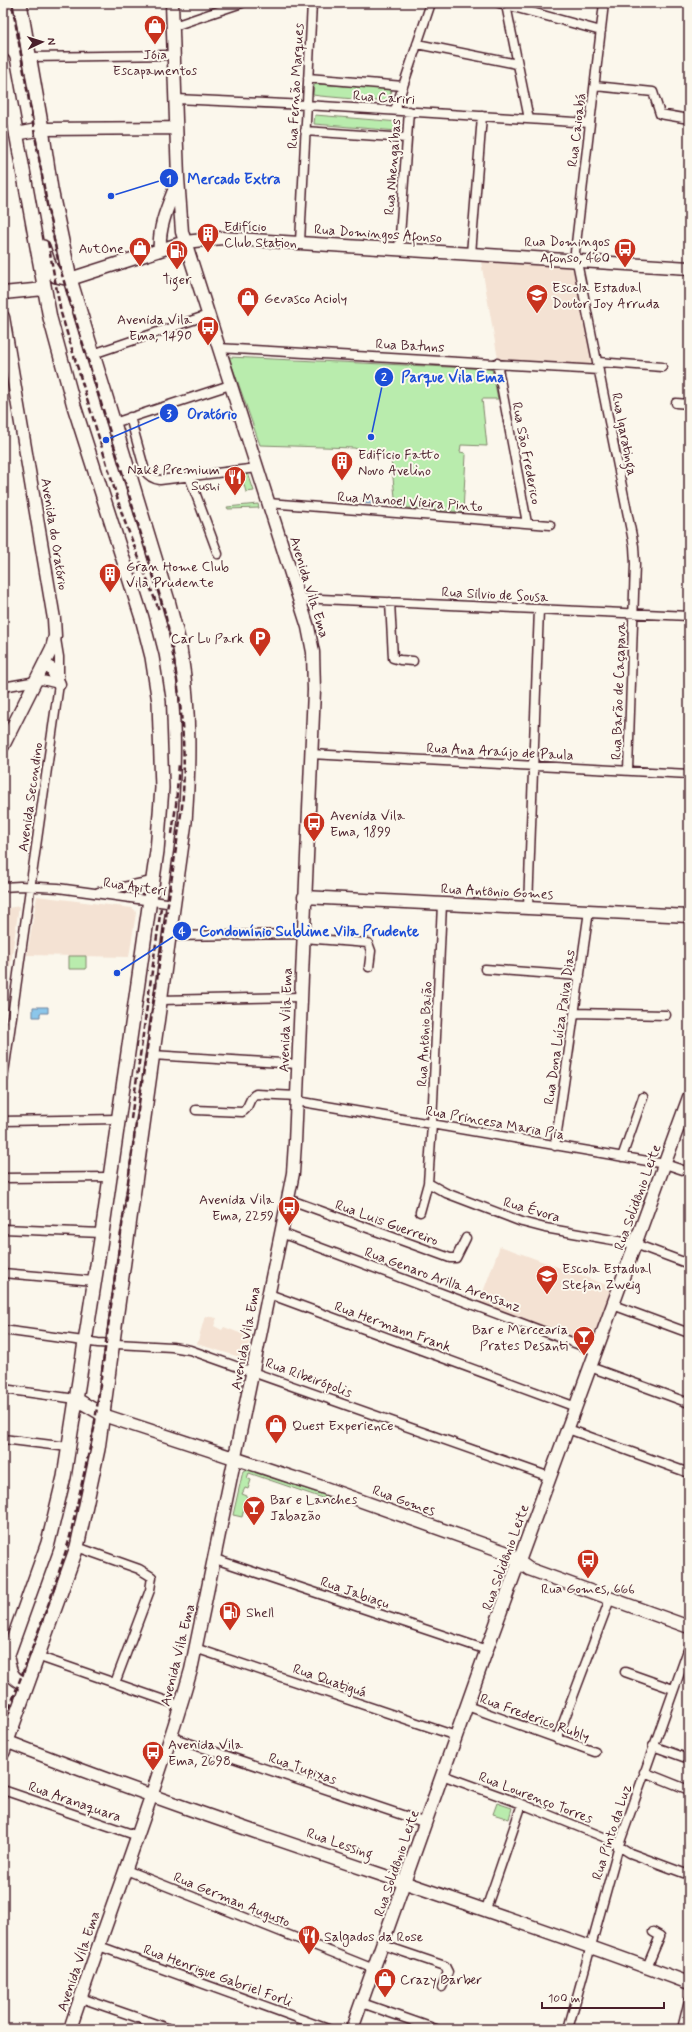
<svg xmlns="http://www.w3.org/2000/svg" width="692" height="2032" font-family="Mynerve,sans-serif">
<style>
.built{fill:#f4e2d3}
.green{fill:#b9ecad;stroke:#82866c}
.water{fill:#8bc6ea;stroke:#71839e}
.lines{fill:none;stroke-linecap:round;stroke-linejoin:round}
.street-casing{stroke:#4a1f2b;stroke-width:11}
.secondary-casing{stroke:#4a1f2b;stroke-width:15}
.primary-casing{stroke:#4a1f2b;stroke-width:16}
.street{stroke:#fbf7ec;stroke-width:8}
.secondary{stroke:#fbf7ec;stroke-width:12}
.primary{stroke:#fbf7ec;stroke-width:13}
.rail{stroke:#4a1f2b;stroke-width:2.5;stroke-dasharray:6 3;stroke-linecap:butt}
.labels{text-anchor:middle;stroke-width:4;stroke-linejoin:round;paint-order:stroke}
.poi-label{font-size:14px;fill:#4a1f2b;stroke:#fbf7ec;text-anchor:start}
.street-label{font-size:14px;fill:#4a1f2b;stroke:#fbf7ec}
.leader{fill:none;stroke:#1d4ed8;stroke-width:1.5}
.callout-dot{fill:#1d4ed8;stroke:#fbf7ec;stroke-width:1.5}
.mark-label{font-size:12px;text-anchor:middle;font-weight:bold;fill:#fff}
.callout-label{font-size:15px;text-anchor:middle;font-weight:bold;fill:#1d4ed8;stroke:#fbf7ec;stroke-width:4;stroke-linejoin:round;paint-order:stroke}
</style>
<rect width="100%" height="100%" fill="#fbf7ec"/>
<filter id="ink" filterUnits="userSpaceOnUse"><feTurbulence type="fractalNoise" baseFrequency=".025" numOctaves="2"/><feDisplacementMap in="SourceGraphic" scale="8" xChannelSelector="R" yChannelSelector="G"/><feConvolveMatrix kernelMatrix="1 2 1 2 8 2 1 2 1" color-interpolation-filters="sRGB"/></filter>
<g filter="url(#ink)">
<path class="built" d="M 481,262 L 568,267 L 573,269 L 584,319 L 592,361 L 591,363 L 588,365 L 498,359 Z
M 37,896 L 132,908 L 135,910 L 136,913 L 129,957 L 27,955 Z
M 19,906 L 4,1010 L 3,1010 L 3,909 Z
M 500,1246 L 615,1288 L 593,1343 L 589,1344 L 479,1303 Z
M 205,1316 L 217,1318 L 214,1326 L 222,1330 L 224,1327 L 250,1337 L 246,1356 L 243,1358 L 197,1344 Z"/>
<path class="green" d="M 317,84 L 391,89 L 392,90 L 388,102 L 320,96 L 313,95 L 314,85 Z
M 315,115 L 399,122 L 398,131 L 314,124 Z
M 229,357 L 492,369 L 498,399 L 482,399 L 487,446 L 461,445 L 460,452 L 465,453 L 466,455 L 463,512 L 396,507 L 391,458 L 354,448 L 260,445 Z
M 248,473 L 254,491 L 246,492 L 241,474 Z
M 258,504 L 259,508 L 228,509 L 227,507 Z
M 69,956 L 86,956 L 86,969 L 69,969 Z
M 246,1469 L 333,1498 L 331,1501 L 249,1473 L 247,1478 L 251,1480 L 248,1489 L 245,1488 L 242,1494 L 247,1496 L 242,1517 L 233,1515 L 243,1471 Z
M 497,1803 L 512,1808 L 509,1819 L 493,1814 Z"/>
<path class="water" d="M 362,498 L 388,500 L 387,505 L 362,503 Z
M 33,1007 L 48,1007 L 48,1013 L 40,1013 L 40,1017 L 33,1017 Z"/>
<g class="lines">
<g class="street-casing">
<path id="street" d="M 499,3 L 601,31
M 604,3 L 575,252 L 634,546 L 635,564 L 628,770
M 506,5 L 529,119
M 174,26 L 242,3
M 417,44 L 517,64
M 30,57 L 175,55
M 308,78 L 403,86
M 595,86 L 653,92 L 660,114 L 689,119
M 176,99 L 306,105 L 590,123
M 395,110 L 431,3
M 305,131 L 406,138
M 300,242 L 312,3
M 399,250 L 409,111
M 471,254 L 482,116
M 218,348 L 599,370
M 93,354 L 208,315
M 598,362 L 662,367
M 497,363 L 527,523
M 676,403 L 689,404
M 130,417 L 145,471 C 149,477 153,479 160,480 L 257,468
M 114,423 L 230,385
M 189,476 L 218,554
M 268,503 L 550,525
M 299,598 L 689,616
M 390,602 L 393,658 L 400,660 L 413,661
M 3,687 L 42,680 L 59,684
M 310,754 L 689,774
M 3,887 L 20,886 L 58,888 L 174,904
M 99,892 L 152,881
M 528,907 L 539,609
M 170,936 L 303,934
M 303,938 L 368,943 L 371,951 L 369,967
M 485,969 L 580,976
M 161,1000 L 300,997
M 575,1013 L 666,1015
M 152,1055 L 298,1064
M 3,1080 L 59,684 L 59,657 L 56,639
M 297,1101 L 665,1164 L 689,1172
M 196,1110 L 242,1112 C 250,1109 248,1097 256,1094 L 297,1096
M 3,1121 L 118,1119
M 555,1146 L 589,911
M 622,1157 L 643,1097
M 3,1178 L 110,1177
M 428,1183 L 446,1193 L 522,1222 L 545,1228 L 635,1244 L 689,1264
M 288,1199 L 450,1258 L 456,1258 L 466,1238
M 420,1212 L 428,1183 L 432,1124 L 442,904
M 3,1229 L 102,1233
M 281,1233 L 596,1351
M 3,1273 L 94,1281
M 269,1294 L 576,1407
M 613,1305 L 689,1333
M 3,1330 L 98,1343 L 172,1347 L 190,1350 L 550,1477
M 590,1367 L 689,1403
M 3,1389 L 76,1399
M 568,1429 L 689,1473
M 3,1439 L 68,1447
M 77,1547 L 139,1569 L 152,1577 L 150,1590 L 115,1683
M 215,1559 L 487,1650
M 195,1648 L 456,1736
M 37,1656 L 181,1706
M 625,1672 L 673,1689
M 467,1706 L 595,1752
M 171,1737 L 426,1823
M 557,1739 L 610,1599
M 653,1746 L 689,1759
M 644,1772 L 689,1790
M 442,1775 L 522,1804 L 606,1838 L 630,1853 L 689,1875
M 3,1790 L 138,1836
M 126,1870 L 374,1969
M 486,1909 L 522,1804
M 383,1945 L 445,1966 L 448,1972 L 442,1987
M 99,1946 L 328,2029
M 647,1967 L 660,1936 L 653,1932
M 81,1998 L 170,2029
M 362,2003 L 436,2029
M 568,2029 L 619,1845 L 689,1647
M 682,2029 L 689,2000"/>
</g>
<g class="secondary-casing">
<path id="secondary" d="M 16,134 L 42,129 L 176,128
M 160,250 C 158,226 169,204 177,183
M 70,279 L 185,242 L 222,238 L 689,268
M 3,293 L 44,289
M 3,317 L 54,619 L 55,636 L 52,648 L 3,746
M 44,665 L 52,669 L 59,684
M 304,897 L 689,916
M 76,1399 L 103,1415 L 325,1488 L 505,1552 L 529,1569 L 689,1627
M 3,1740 C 229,1829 462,1897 689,1983
M 70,2029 C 110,1909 156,1792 191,1670 L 283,1224 L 293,1173 L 295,1143 L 314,690 L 313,652 L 308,627 L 182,232 L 178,178 L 172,3
M 352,2029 L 488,1646 L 689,1097"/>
</g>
<g class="primary-casing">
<path id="primary" d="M 3,61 L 50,318 L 74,406 L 142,618 L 152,657 L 159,702 L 162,788 L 157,851 L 102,1233 L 64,1477 L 48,1543 L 3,1668
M 43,247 L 50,267 L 56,276 L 70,279
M 7,1657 C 10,1673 11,1679 27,1685
M 3,1752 L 77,1547 L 98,1449 L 185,822 C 189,765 190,711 181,655 C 179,638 173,621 169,604 L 70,279 L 51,189 L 42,129 L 20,3"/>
</g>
<use href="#street" class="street"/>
<use href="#secondary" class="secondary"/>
<use href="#primary" class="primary"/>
<path class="rail" d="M 48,242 L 61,313 L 123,517 L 159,610
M 172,834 L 176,805 L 179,763
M 131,1119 L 161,908
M 3,1725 L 50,1600 L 69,1541 L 94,1429 L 135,1131 L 182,807 C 188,743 178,676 165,613 L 59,265 L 48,210 L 12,3"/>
</g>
</g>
<defs>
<g id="shop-pin" transform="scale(1.15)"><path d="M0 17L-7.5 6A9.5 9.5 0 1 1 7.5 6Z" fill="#c8321e" stroke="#fbf7ec"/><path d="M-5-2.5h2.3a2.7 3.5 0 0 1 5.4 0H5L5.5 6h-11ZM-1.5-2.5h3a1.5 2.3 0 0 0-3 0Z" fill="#fff"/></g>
<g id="building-pin" transform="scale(1.15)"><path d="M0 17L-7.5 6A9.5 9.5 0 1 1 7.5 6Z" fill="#c8321e" stroke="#fbf7ec"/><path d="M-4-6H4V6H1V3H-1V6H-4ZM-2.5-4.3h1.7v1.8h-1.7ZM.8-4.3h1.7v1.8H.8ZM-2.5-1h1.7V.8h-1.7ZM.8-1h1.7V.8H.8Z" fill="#fff"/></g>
<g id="bus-pin" transform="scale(1.15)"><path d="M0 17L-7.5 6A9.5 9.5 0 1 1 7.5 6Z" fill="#c8321e" stroke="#fbf7ec"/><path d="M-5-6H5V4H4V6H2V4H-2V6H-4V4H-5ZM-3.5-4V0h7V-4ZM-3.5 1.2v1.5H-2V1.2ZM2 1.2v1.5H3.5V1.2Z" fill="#fff"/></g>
<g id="fuel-pin" transform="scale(1.15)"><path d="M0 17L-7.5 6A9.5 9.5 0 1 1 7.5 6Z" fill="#c8321e" stroke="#fbf7ec"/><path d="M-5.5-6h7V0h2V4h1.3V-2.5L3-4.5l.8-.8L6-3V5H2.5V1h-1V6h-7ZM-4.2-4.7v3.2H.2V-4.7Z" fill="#fff"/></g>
<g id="school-pin" transform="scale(1.15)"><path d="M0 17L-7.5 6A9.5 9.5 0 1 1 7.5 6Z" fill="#c8321e" stroke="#fbf7ec"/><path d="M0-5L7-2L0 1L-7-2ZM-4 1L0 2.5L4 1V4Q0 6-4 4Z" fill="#fff"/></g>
<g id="restaurant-pin" transform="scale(1.15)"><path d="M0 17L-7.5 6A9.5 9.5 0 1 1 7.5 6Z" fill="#c8321e" stroke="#fbf7ec"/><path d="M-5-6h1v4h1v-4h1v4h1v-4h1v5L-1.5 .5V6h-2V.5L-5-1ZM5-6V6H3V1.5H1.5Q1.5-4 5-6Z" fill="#fff"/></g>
<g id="parking-pin" transform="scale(1.15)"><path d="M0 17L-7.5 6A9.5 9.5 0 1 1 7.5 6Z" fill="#c8321e" stroke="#fbf7ec"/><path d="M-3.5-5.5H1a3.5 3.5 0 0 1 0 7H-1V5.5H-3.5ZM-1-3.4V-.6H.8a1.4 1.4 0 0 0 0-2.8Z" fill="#fff"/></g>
<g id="bar-pin" transform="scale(1.15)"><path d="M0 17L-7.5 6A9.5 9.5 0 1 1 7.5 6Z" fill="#c8321e" stroke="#fbf7ec"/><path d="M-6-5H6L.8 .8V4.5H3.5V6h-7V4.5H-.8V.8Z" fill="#fff"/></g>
</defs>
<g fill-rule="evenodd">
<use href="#shop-pin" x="155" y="26"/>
<use href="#building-pin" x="208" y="234"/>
<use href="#shop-pin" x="140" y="248"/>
<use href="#bus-pin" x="625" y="249"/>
<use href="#fuel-pin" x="177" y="251"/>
<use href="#school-pin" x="537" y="295"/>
<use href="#shop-pin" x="248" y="298"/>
<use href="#bus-pin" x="208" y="327"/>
<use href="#building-pin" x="342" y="462"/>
<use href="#restaurant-pin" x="235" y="477"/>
<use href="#building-pin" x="110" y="574"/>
<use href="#parking-pin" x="260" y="638"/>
<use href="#bus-pin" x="314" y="823"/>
<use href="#bus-pin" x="289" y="1207"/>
<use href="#school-pin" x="547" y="1276"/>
<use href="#bar-pin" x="584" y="1337"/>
<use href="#shop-pin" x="276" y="1425"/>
<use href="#bar-pin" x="254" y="1507"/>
<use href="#bus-pin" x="588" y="1560"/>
<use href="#fuel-pin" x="230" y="1612"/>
<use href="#bus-pin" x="153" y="1752"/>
<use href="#restaurant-pin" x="309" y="1936"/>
<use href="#shop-pin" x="385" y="1979"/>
</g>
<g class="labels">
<g class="poi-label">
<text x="155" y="59" text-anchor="middle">Jóia<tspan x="155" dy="16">Escapamentos</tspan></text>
<text x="224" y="231">Edifício<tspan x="224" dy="16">Club Station</tspan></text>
<text x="610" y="246" text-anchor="end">Rua Domingos<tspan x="610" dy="16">Afonso, 460</tspan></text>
<text x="124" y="253" text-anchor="end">AutOne</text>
<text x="177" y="284" text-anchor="middle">Tiger</text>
<text x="552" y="292">Escola Estadual<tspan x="552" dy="16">Doutor Joy Arruda</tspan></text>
<text x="264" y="303">Gevasco Acioly</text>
<text x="192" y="324" text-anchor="end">Avenida Vila<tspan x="192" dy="16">Ema, 1490</tspan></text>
<text x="358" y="459">Edifício Fatto<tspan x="358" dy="16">Novo Avelino</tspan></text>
<text x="220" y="474" text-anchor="end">Nakê Premium<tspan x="220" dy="16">Sushi</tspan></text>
<text x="126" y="571">Gran Home Club<tspan x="126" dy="16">Vila Prudente</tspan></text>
<text x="244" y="643" text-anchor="end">Car Lu Park</text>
<text x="330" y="820">Avenida Vila<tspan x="330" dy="16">Ema, 1899</tspan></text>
<text x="274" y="1204" text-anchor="end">Avenida Vila<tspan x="274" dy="16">Ema, 2259</tspan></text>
<text x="562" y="1273">Escola Estadual<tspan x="562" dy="16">Stefan Zweig</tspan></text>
<text x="568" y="1334" text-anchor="end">Bar e Mercearia<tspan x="568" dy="16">Prates Desanti</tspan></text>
<text x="292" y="1430">Quest Experience</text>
<text x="270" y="1504">Bar e Lanches<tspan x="270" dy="16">Jabazão</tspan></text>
<text x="588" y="1593" text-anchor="middle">Rua Gomes, 666</text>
<text x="246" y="1617">Shell</text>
<text x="168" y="1749">Avenida Vila<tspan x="168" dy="16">Ema, 2698</tspan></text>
<text x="324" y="1941">Salgados da Rose</text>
<text x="400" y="1984">Crazy Barber</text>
</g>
<g class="street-label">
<text transform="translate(295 86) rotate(-87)" y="5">Rua Fernão Marques</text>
<text transform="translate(384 97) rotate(4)" y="5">Rua Cariri</text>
<text transform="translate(576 130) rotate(-83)" y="5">Rua Caioabá</text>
<text transform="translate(392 167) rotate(-86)" y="5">Rua Nhengaíbas</text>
<text transform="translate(378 233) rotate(4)" y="5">Rua Domingos Afonso</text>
<text transform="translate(410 345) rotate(3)" y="5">Rua Batuns</text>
<text transform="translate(625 434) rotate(79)" y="5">Rua Igaratinga</text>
<text transform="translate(527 453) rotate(79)" y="5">Rua São Frederico</text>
<text transform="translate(410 501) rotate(4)" y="5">Rua Manoel Vieira Pinto</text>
<text transform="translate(55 534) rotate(81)" y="5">Avenida do Oratório</text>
<text transform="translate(310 587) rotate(73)" y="5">Avenida Vila Ema</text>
<text transform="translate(495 594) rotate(3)" y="5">Rua Silvio de Sousa</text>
<text transform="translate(618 691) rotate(-88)" y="5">Rua Barão de Caçapava</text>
<text transform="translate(500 751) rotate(3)" y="5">Rua Ana Araújo de Paula</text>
<text transform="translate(30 797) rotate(-82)" y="5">Avenida Secondino</text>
<text transform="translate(135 886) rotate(8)" y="5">Rua Apiteri</text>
<text transform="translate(497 891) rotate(3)" y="5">Rua Antônio Gomes</text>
<text transform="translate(285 1020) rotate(-88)" y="5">Avenida Vila Ema</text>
<text transform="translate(559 1027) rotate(-82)" y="5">Rua Dona Luíza Paiva Dias</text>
<text transform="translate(424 1034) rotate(-87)" y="5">Rua Antônio Baião</text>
<text transform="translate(495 1122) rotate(10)" y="5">Rua Princesa Maria Pia</text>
<text transform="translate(637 1197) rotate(-70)" y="5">Rua Solidônio Leite</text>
<text transform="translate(532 1209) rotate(16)" y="5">Rua Évora</text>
<text transform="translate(387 1222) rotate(20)" y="5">Rua Luis Guerreiro</text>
<text transform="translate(443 1279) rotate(20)" y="5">Rua Genaro Arilla Arensanz</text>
<text transform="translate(393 1326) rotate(20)" y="5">Rua Hermann Frank</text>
<text transform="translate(245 1338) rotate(-79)" y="5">Avenida Vila Ema</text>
<text transform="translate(309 1377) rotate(20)" y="5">Rua Ribeirópolis</text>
<text transform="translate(404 1500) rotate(20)" y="5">Rua Gomes</text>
<text transform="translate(505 1557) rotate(-70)" y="5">Rua Solidônio Leite</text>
<text transform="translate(355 1592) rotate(19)" y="5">Rua Jabiaçu</text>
<text transform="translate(177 1655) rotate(-76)" y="5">Avenida Vila Ema</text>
<text transform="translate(330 1680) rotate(19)" y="5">Rua Quatiguá</text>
<text transform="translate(535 1717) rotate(20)" y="5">Rua Frederico Rubly</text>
<text transform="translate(303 1768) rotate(19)" y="5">Rua Tupixas</text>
<text transform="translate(536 1797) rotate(21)" y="5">Rua Lourenço Torres</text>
<text transform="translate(75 1801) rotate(19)" y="5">Rua Aranaquara</text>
<text transform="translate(611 1832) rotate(-72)" y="5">Rua Pinto da Luz</text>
<text transform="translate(340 1843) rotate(19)" y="5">Rua Lessing</text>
<text transform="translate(396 1863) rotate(-71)" y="5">Rua Solidônio Leite</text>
<text transform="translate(232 1899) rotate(22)" y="5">Rua German Augusto</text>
<text transform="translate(78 1961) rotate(-71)" y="5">Avenida Vila Ema</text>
<text transform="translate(218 1975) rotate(20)" y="5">Rua Henrique Gabriel Forli</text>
</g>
</g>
<path class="leader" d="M111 196L169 178M371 437L384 377M106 440L169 413M117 973L182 931"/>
<g class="callout-dot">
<circle cx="111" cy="196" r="4"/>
<circle cx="371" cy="437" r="4"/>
<circle cx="106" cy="440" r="4"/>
<circle cx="117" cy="973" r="4"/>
<circle cx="169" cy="178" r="10"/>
<circle cx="384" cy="377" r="10"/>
<circle cx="169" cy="413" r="10"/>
<circle cx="182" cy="931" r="10"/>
</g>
<g class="mark-label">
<text x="169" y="183">1</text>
<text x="384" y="381">2</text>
<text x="169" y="418">3</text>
<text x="182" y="935">4</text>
</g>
<g class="callout-label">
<text x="234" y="184">Mercado Extra</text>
<text x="453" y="382">Parque Vila Ema</text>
<text x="212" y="419">Oratório</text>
<text x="309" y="936">Condomínio Sublime Vila Prudente</text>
</g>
<rect width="692" height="2032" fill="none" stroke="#fbf7ec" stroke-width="16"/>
<rect x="8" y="8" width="676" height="2016" fill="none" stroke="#4a1f2b" stroke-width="1.5" filter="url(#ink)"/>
<g transform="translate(42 42) rotate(86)" stroke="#fbf7ec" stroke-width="3" paint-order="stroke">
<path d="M0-3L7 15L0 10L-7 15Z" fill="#4a1f2b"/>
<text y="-6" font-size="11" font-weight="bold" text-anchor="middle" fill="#4a1f2b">N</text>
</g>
<path d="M542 2002v6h122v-6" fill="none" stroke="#4a1f2b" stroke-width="2"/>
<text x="548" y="2002" font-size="12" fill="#4a1f2b" stroke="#fbf7ec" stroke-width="3" paint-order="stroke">100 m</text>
</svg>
